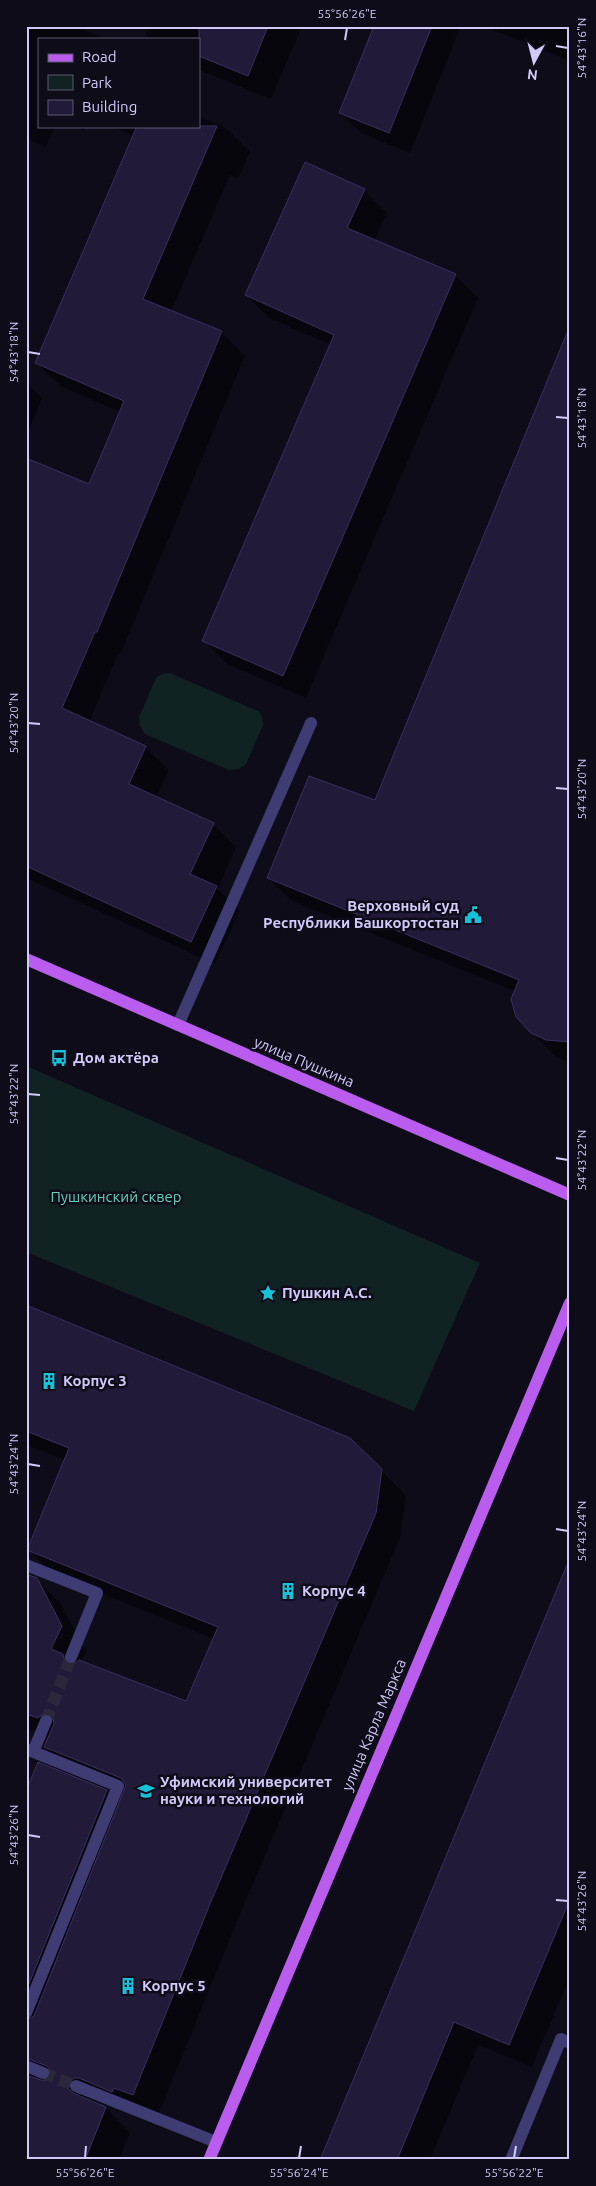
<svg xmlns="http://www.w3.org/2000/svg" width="596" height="2186" font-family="Ubuntu,sans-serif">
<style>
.green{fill:#102322}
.shadow{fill:#0007}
.building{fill:#211a38;stroke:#3a2f62}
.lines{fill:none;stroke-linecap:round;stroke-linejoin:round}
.minor-tunnel{stroke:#2c283b;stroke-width:12;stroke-dasharray:12 6;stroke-linecap:butt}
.minor{stroke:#3f3c74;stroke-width:12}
.major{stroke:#ba5dee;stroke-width:12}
.ticks{fill:none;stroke:#d1caf9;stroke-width:2}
.labels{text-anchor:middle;stroke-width:5;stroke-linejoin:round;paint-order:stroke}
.poi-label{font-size:15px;font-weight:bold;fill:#d1caf9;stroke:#0f0c1a;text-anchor:start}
.street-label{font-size:15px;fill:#d1caf9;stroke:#0f0c1a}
.park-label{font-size:15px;fill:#60d0b6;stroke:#0f0c1a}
.neatline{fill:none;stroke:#d1caf9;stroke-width:2}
.ticks-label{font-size:12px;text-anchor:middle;fill:#d1caf9}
</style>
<rect width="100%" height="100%" fill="#0f0c1a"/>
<path class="green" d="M 170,673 L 258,711 L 262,717 L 263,725 L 246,764 L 239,769 L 229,770 L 145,734 L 140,726 L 139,717 L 156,678 L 162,674 Z
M 26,1066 L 480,1263 L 414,1411 L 26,1252 Z"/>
<path class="shadow" d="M 26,26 L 76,26 L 104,39 L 39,39 L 39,126 L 55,126 L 46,147 L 26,138 Z
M 149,26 L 302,26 L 271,99 L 199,70 L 199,39 L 150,39 L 146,34 Z
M 376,26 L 461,26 L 410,153 L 361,133 L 340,113 Z
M 483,26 L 570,26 L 570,61 Z
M 199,116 L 226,128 L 250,152 L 238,179 L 230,175 L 171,312 L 222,333 L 245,356 L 120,655 L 118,654 L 89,722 L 145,747 L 169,770 L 156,798 L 213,824 L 236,847 L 218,889 L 240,911 L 215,964 L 26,878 L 26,459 L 90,486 L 120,412 L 60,386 L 37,363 L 134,136 L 111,126 L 199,126 Z
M 73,126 L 86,126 L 84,131 Z
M 364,190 L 387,213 L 374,241 L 455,275 L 478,298 L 306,698 L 227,664 L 204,641 L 331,345 L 269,318 L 246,295 Z
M 570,348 L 570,1063 L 556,1057 L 532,1033 L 516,992 L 292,901 L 268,878 L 376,801 Z
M 26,382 L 42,398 L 26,437 Z
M 26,1307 L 349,1439 L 406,1495 L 400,1538 L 236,1924 L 157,2118 L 99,2102 L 96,2104 L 106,2108 L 130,2132 L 119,2160 L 26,2160 L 26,1794 L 38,1764 L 107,1792 L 120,1805 L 125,1794 L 70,1772 L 45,1747 L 50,1737 L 26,1727 L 26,1574 L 36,1579 L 61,1604 L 86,1652 L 81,1662 L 187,1703 L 214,1639 L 53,1574 L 29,1550 L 65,1460 L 26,1445 Z
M 570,1562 L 570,1977 L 532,2067 L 478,2045 L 430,2160 L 322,2160 Z
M 570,2150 L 570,2160 L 566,2160 Z"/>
<path class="building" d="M 199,26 L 268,26 L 248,76 L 199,56 Z
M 374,26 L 432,26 L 389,133 L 339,113 Z
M 137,126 L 217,126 L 143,299 L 222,331 L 97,632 L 95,632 L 62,708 L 146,746 L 129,784 L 214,823 L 190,874 L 217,886 L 191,942 L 26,866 L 26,458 L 89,484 L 124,401 L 35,363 Z
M 305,162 L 365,189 L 347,228 L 456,274 L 283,676 L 202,641 L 334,335 L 245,295 Z
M 569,328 L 570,328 L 570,1042 L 546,1040 L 531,1033 L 516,1017 L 511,999 L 519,980 L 267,878 L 309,776 L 375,800 Z
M 26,1305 L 350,1438 L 382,1469 L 376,1513 L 212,1899 L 133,2095 L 114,2088 L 112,2092 L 79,2078 L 74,2078 L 69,2083 L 68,2088 L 73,2093 L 106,2107 L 85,2160 L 26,2160 L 26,2075 L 44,2081 L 48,2079 L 51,2072 L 47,2066 L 26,2058 L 26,2021 L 34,2016 L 126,1785 L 121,1778 L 44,1747 L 54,1724 L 53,1717 L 44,1713 L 38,1718 L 26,1714 L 26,1574 L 37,1578 L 62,1626 L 51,1649 L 63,1654 L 65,1662 L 73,1665 L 79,1660 L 186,1701 L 218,1627 L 27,1550 L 69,1448 L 26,1431 Z
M 569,1560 L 570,1899 L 509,2045 L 454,2022 L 397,2160 L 320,2160 Z
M 38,1762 L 107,1790 L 26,1991 L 26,1791 Z"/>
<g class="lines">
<path class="minor-tunnel" d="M 46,1721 L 71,1657
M 43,2073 L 76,2086"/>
<path class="minor" d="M 178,1025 L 311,723
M 26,1565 L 97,1593 L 71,1657
M 26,1749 L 118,1786 L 26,2013
M 33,1752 L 46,1721
M 26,2066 L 43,2073
M 76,2086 L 216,2142
M 511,2160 L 561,2039 L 570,2043"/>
<path class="major" d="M 26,959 L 570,1195
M 209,2160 L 570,1303"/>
</g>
<path class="ticks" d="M 345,40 L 347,28M 556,46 L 568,48M 28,352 L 40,354M 556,417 L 568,418M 28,723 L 40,724M 556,788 L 568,789M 28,1094 L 40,1095M 556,1158 L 568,1160M 28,1464 L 40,1466M 556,1529 L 568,1531M 28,1835 L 40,1837M 556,1900 L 568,1901M 85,2158 L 86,2146M 299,2158 L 301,2146M 514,2158 L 516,2146"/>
<defs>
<g id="civic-bare" transform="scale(1.35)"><path d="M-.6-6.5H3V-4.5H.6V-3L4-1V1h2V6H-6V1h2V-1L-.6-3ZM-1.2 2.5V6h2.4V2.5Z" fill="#17c2d9" stroke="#0f0c1a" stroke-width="2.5" paint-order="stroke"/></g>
<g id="bus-bare" transform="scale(1.35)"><path d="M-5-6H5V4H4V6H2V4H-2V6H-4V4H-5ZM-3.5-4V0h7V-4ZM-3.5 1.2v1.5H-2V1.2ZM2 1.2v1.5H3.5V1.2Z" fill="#17c2d9" stroke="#0f0c1a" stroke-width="2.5" paint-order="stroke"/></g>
<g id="sight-bare" transform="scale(1.35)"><path d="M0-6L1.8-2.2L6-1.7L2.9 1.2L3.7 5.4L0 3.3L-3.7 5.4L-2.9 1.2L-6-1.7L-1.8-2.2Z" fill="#17c2d9" stroke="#0f0c1a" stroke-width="2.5" paint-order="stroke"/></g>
<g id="building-bare" transform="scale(1.35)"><path d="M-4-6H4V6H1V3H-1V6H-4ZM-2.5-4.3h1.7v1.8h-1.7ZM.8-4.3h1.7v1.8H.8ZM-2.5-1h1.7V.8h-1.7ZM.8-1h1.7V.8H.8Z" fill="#17c2d9" stroke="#0f0c1a" stroke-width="2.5" paint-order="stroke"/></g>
<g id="university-bare" transform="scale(1.35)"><path d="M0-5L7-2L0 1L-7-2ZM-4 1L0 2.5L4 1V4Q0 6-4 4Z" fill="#17c2d9" stroke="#0f0c1a" stroke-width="2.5" paint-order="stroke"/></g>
</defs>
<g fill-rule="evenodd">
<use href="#civic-bare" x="473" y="915"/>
<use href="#bus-bare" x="59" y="1058"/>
<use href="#sight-bare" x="268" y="1293"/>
<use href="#building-bare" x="49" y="1381"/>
<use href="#building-bare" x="288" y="1591"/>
<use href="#university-bare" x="146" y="1791"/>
<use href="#building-bare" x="128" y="1986"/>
</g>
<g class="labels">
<g class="poi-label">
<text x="459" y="911" text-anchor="end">Верховный суд<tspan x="459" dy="17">Республики Башкортостан</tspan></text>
<text x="73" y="1063">Дом актёра</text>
<text x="282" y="1298">Пушкин А.С.</text>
<text x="63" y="1386">Корпус 3</text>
<text x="302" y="1596">Корпус 4</text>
<text x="160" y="1787">Уфимский университет<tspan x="160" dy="17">науки и технологий</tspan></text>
<text x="142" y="1991">Корпус 5</text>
</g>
<g class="street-label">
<text transform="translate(304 1062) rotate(23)" y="5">улица Пушкина</text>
<text transform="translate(374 1725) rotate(-67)" y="5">улица Карла Маркса</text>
</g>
<g class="park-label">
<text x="116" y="1202">Пушкинский сквер</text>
</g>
</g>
<rect width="596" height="2186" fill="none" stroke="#0f0c1a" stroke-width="55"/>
<rect x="38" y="38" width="162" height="90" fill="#0f0c1a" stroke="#5d5873"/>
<rect x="48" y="54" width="25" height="8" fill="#ba5dee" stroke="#5d5873"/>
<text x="82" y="62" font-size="15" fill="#d1caf9">Road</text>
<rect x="48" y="75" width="25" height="15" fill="#102322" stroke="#5d5873"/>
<text x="82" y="88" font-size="15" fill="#d1caf9">Park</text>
<rect x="48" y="100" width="25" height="15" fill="#211a38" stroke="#5d5873"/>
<text x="82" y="112" font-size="15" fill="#d1caf9">Building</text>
<g transform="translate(534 62) rotate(187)" stroke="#0f0c1a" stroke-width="4" paint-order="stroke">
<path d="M0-4L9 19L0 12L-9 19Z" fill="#d1caf9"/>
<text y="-8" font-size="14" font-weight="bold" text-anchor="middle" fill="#d1caf9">N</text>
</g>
<rect x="28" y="28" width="540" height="2130" class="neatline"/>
<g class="ticks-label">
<text x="347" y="18">55°56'26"E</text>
<text transform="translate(582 48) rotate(-90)" y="4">54°43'16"N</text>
<text transform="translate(14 352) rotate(-90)" y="4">54°43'18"N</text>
<text transform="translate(582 418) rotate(-90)" y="4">54°43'18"N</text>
<text transform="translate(14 723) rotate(-90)" y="4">54°43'20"N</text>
<text transform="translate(582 789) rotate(-90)" y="4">54°43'20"N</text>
<text transform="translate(14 1094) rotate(-90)" y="4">54°43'22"N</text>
<text transform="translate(582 1160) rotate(-90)" y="4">54°43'22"N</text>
<text transform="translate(14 1464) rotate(-90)" y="4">54°43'24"N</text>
<text transform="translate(582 1531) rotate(-90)" y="4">54°43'24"N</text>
<text transform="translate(14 1835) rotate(-90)" y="4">54°43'26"N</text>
<text transform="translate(582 1901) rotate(-90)" y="4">54°43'26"N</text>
<text x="85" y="2177">55°56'26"E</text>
<text x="299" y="2177">55°56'24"E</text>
<text x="514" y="2177">55°56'22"E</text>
</g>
</svg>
